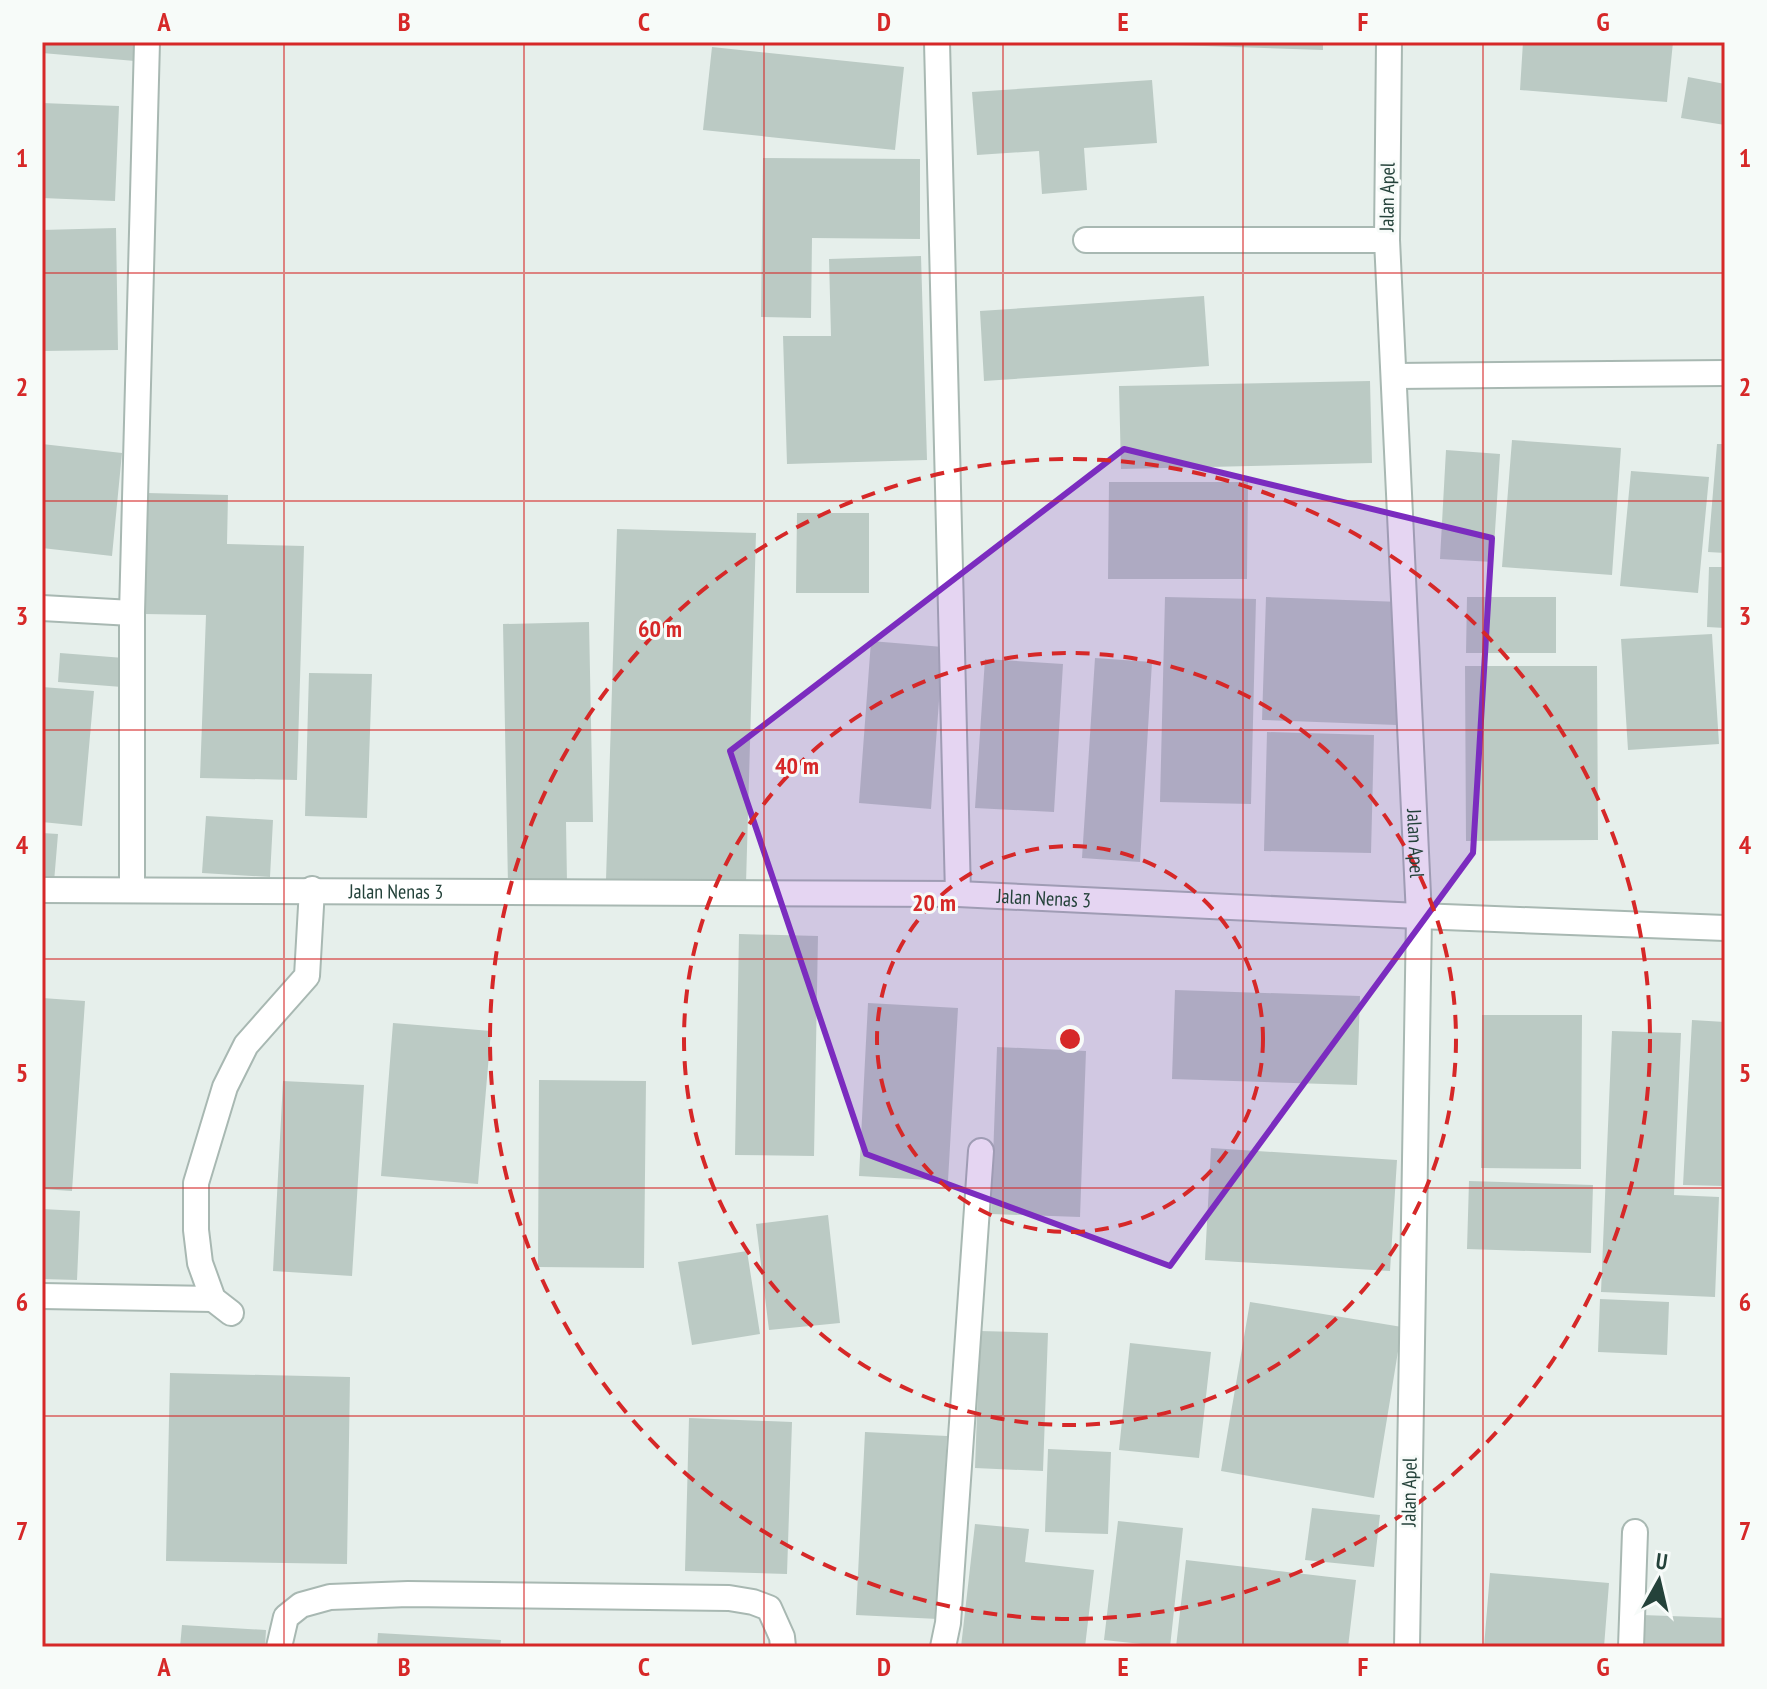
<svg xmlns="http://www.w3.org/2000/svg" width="1767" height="1689" font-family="'PT Sans Narrow',sans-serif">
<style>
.building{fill:#bbcac4}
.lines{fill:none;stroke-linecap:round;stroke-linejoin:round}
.minor-casing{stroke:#a8b8b2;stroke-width:28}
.minor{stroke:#fff;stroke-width:24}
.marked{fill:#7b2cbf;fill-opacity:0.2;stroke:#7b2cbf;stroke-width:6;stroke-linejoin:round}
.grid{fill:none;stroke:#d62828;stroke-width:2;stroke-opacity:0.55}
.ring{fill:none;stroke:#d62828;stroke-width:4;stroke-dasharray:14 10}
.labels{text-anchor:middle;stroke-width:6;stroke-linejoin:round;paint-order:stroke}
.street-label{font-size:20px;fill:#24423a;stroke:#f7fbf9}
.centre{fill:#d62828;stroke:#f7fbf9;stroke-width:4}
.ring-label{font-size:24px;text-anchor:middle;font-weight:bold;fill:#d62828;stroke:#f7fbf9;stroke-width:6;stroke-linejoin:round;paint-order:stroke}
.neatline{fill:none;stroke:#d62828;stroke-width:3}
.grid-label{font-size:26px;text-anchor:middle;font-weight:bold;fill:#d62828}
</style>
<rect width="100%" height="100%" fill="#e6efeb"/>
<path class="building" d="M 42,42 L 136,42 L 135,61 L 42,53 Z
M 1175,42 L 1323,42 L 1323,50 L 1175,45 Z
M 1523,42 L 1673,42 L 1667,102 L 1520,90 Z
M 712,47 L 904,67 L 895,150 L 703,130 Z
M 1688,77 L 1725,84 L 1725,125 L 1681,118 Z
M 1152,80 L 1157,143 L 1084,148 L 1087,190 L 1042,194 L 1039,151 L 977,155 L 972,92 Z
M 42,103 L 119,106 L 115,201 L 42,198 Z
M 763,158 L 920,159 L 920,239 L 812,238 L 811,318 L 761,317 Z
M 116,228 L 118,350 L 42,351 L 42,230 Z
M 921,256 L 927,460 L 787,464 L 783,336 L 831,336 L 829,259 Z
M 1204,296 L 1209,366 L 984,381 L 980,311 Z
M 1370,381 L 1372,463 L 1121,469 L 1119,386 Z
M 1512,440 L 1621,448 L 1612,575 L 1502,567 Z
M 42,444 L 122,453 L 112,556 L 42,548 Z
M 1717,444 L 1725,444 L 1725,553 L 1708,552 Z
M 1446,450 L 1500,454 L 1493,562 L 1440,559 Z
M 1631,471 L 1709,477 L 1698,593 L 1620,586 Z
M 1109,482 L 1248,482 L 1247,579 L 1108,579 Z
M 147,493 L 228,495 L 227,544 L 304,546 L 297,780 L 200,778 L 206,615 L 144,614 Z
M 797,513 L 869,513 L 869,593 L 796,593 Z
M 617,529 L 756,533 L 746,884 L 606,880 Z
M 1709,567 L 1725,567 L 1725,628 L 1707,627 Z
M 1165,597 L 1256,599 L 1251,804 L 1160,802 Z
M 1266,597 L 1401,602 L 1397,725 L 1262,720 Z
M 1467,597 L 1556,597 L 1556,653 L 1466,653 Z
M 589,622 L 593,822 L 566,822 L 567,883 L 508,885 L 503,624 Z
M 1712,634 L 1719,744 L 1628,750 L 1621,639 Z
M 871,641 L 943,647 L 931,809 L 859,803 Z
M 60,653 L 124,658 L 122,687 L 58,682 Z
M 1095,658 L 1152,662 L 1140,862 L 1082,858 Z
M 985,659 L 1063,664 L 1054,812 L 975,808 Z
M 1465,666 L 1597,666 L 1598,840 L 1466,841 Z
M 309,673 L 372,674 L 367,818 L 305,816 Z
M 42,687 L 94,691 L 82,826 L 42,822 Z
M 1267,732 L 1374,735 L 1371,853 L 1264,851 Z
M 206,816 L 273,820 L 270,877 L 202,873 Z
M 42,833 L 58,834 L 54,882 L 42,881 Z
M 739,934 L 818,936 L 814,1156 L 735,1155 Z
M 1175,990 L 1360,996 L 1357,1085 L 1172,1079 Z
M 42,998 L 85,1001 L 72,1191 L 42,1189 Z
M 868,1003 L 958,1008 L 948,1181 L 859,1176 Z
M 1482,1015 L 1582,1015 L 1581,1169 L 1481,1168 Z
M 1692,1020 L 1725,1022 L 1725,1186 L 1683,1185 Z
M 393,1023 L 491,1031 L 478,1184 L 381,1176 Z
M 1612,1031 L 1681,1033 L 1674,1195 L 1719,1197 L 1715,1297 L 1601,1292 Z
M 997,1047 L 1086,1051 L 1080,1217 L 991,1214 Z
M 539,1080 L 646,1081 L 644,1268 L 538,1267 Z
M 283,1081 L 364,1085 L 352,1276 L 273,1271 Z
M 1211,1148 L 1397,1160 L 1390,1271 L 1205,1260 Z
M 1469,1181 L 1593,1185 L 1591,1253 L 1467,1249 Z
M 42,1209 L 80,1211 L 77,1280 L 42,1279 Z
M 828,1215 L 840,1323 L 769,1330 L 756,1224 Z
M 747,1251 L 760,1334 L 692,1345 L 678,1262 Z
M 1600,1299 L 1669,1302 L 1667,1355 L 1598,1352 Z
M 1250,1302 L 1402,1327 L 1374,1498 L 1221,1471 Z
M 980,1331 L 1048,1333 L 1043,1471 L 975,1468 Z
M 1130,1343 L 1211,1352 L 1199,1458 L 1119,1450 Z
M 170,1373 L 350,1377 L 347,1564 L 166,1561 Z
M 689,1418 L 792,1422 L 787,1574 L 685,1571 Z
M 865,1432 L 947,1436 L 938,1619 L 856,1615 Z
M 1048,1449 L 1111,1452 L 1108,1534 L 1045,1532 Z
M 1312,1508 L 1380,1515 L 1374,1567 L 1305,1560 Z
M 1118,1521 L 1183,1528 L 1170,1647 L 1104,1640 Z
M 975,1524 L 1029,1529 L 1025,1562 L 1094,1570 L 1085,1647 L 961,1647 Z
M 1186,1560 L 1356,1580 L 1348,1647 L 1176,1647 Z
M 1490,1573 L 1609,1583 L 1604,1647 L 1484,1647 Z
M 1642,1615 L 1725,1618 L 1725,1647 L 1641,1647 Z
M 182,1625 L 266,1630 L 265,1647 L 180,1647 Z
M 378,1633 L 501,1640 L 500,1647 L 377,1647 Z"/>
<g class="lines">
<g class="minor-casing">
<g id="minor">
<path d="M 937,42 L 958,894"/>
<path id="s1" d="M 1389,42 L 1387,240 L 1419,916 L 1407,1647"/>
<path d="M 1086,240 L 1387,240"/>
<path d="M 1395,376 L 1725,373"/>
<path d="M 42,608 L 132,613"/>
<path id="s2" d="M 42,890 L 958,894 L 1419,916 L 1725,928"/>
<path d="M 132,890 L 132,613 L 147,42"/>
<path d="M 42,1296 L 213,1299"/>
<path d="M 231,1313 L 213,1299 L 200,1263 L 196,1230 L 196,1183 L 225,1087 L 246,1045 L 307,976 L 312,889"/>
<path d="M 279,1647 L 286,1617 L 301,1605 L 330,1597 L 408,1594 L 729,1598 L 753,1602 L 769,1608 L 782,1637 L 783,1647"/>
<path d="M 943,1647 L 948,1623 L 981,1151"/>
<path d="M 1631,1647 L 1635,1532"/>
</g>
</g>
<use href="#minor" class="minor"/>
</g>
<path class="marked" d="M 1124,449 L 1492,538 L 1473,853 L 1170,1266 L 866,1154 L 730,751 Z"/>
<path class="grid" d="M 284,42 L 284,1647M 524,42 L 524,1647M 764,42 L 764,1647M 1003,42 L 1003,1647M 1243,42 L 1243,1647M 1483,42 L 1483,1647M 42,273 L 1725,273M 42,501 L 1725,501M 42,730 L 1725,730M 42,959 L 1725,959M 42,1188 L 1725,1188M 42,1416 L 1725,1416"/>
<g class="ring">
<circle cx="1070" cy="1039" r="193"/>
<circle cx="1070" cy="1039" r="386"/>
<circle cx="1070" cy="1039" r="580"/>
</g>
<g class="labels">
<g class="street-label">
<text transform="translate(1387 197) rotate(-89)" y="7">Jalan Apel</text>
<text dy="7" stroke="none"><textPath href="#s1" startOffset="802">Jalan Apel</textPath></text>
<text dy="7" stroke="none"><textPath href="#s2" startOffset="354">Jalan Nenas 3</textPath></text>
<text dy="7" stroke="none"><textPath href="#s2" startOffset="1002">Jalan Nenas 3</textPath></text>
<text transform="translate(1409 1492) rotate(-89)" y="7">Jalan Apel</text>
</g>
</g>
<circle cx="1070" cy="1039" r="12" class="centre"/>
<g class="ring-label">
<text x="660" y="637">60 m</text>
<text x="797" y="774">40 m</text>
<text x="934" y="911">20 m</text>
</g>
<rect width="1767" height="1689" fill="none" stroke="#f7fbf9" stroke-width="88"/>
<g transform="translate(1659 1581) rotate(8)" stroke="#f7fbf9" stroke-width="6" paint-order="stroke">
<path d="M0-6L14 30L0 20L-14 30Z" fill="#24423a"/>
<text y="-12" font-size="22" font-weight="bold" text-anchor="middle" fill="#24423a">U</text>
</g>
<rect x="44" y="44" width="1679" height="1601" class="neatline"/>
<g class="grid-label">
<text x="164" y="31">A</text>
<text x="404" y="31">B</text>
<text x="644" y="31">C</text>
<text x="884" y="31">D</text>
<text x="1123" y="31">E</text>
<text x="1363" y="31">F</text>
<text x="1603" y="31">G</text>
<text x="22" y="167">1</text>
<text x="1745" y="167">1</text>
<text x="22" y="396">2</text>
<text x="1745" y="396">2</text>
<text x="22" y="625">3</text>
<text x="1745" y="625">3</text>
<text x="22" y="854">4</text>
<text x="1745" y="854">4</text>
<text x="22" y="1082">5</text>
<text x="1745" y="1082">5</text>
<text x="22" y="1311">6</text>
<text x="1745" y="1311">6</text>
<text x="22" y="1540">7</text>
<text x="1745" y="1540">7</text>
<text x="164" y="1676">A</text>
<text x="404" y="1676">B</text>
<text x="644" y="1676">C</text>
<text x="884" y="1676">D</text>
<text x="1123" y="1676">E</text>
<text x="1363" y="1676">F</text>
<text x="1603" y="1676">G</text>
</g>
</svg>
